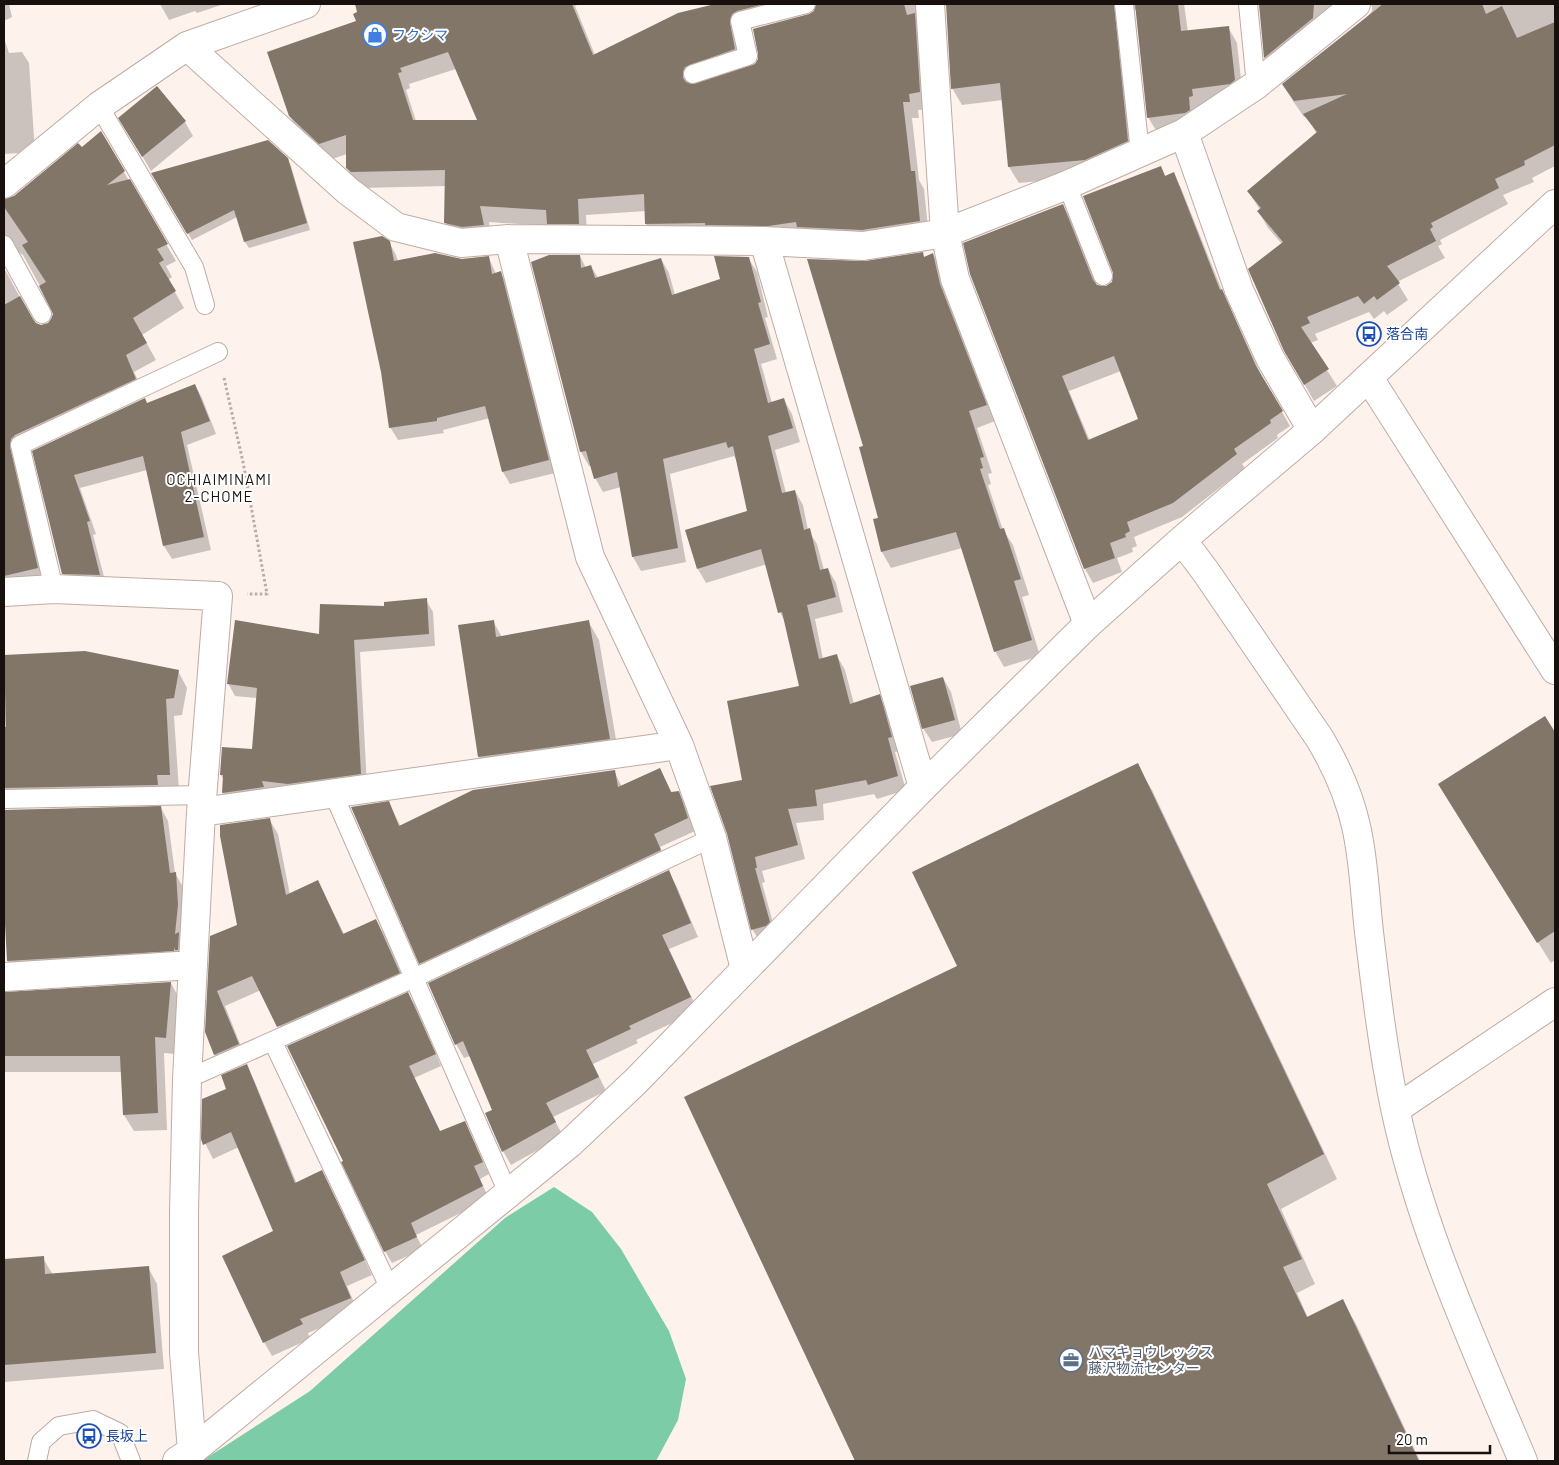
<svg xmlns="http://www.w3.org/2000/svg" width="1559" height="1465" font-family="Barlow,'Noto Sans JP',sans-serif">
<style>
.forest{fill:#7ccca7}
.shadow{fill:#0003;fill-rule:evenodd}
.building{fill:#827669;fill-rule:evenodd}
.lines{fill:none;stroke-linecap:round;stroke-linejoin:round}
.lane-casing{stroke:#beaca4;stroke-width:20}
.street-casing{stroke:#beaca4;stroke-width:30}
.secondary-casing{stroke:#beaca4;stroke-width:30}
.path{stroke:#b8aea9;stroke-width:3;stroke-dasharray:2.5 2.5;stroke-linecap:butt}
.lane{stroke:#fff;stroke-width:18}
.street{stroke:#fff;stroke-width:28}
.secondary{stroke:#fff;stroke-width:28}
.labels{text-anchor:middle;stroke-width:4;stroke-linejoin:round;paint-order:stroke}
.shop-label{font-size:14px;fill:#366cbe;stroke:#fff;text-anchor:start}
.transit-label{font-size:14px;fill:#164399;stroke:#fff;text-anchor:start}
.service-label{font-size:14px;fill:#4e5e75;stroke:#fff;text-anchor:start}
.neighbourhood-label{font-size:15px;letter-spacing:1px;fill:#17100d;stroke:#fff}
</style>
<rect width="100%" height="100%" fill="#fef2ed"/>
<path class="forest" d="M 554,1187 L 592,1212 L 621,1249 L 669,1331 L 686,1379 L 678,1420 L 656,1461 L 202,1461 L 310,1391 L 505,1218 Z"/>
<path class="shadow" d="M 4,4 L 9,4 L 12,17 L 4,21 Z
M 160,4 L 224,4 L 197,13 L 195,11 L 169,20 Z
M 356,4 L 412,4 L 414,11 L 431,4 L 445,31 L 445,4 L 580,4 L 575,6 L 595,55 L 677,15 L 720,4 L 1184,4 L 1188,32 L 1228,27 L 1237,43 L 1243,97 L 1239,100 L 1200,105 L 1201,112 L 1158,134 L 1148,117 L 1137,10 L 1127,11 L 1137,157 L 1094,176 L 1019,183 L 1009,167 L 1003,100 L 962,105 L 952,88 L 947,6 L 938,4 L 929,109 L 918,110 L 919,118 L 912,118 L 919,180 L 924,189 L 929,237 L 656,240 L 646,224 L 646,211 L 586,215 L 587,240 L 550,226 L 489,222 L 492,242 L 455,239 L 446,222 L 446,186 L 361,188 L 357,185 L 347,168 L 347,154 L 329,160 L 299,133 L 290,116 L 357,22 L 359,13 ZM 817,10 L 752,67 L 693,86 L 698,80 L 744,65 L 746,27 ZM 456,69 L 479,121 L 416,121 L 406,90 L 410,88 L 409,84 Z
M 1259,4 L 1555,4 L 1555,166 L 1532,178 L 1534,182 L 1503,195 L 1508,204 L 1440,240 L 1442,244 L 1438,246 L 1445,258 L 1397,282 L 1408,300 L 1387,315 L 1384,311 L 1374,319 L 1369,312 L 1315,334 L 1318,340 L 1310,343 L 1337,386 L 1314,401 L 1285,350 L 1282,244 L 1268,228 L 1259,212 L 1260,210 L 1248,191 L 1317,134 L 1306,116 L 1304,117 L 1293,101 L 1283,85 L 1367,17 L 1372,11 L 1372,6 L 1364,4 L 1274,74 L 1265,58 Z
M 4,38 L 9,53 L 22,52 L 29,63 L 35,152 L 4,154 Z
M 120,118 L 185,122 L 193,136 L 151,171 Z
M 101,133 L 176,261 L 166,266 L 172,277 L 168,280 L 184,308 L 142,335 L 156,360 L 134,372 L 145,395 L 25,452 L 47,584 L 4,587 L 4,268 L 33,321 L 36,324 L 42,326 L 48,324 L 54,315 L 52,308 L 23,255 L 15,250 L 4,259 L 4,200 L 15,197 Z
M 287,158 L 291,166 L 310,230 L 249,248 L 245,242 L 237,217 L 192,240 L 153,174 Z
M 1161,168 L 1166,177 L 1173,173 L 1181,188 L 1223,293 L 1264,381 L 1290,426 L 1277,435 L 1278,438 L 1242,464 L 1245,468 L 1182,517 L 1134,537 L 1137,546 L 1132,548 L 1133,552 L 1117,558 L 1122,572 L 1093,583 L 1085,569 L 971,274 L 1062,205 L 1071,219 L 1097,286 L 1107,287 L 1113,283 ZM 1121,371 L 1140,419 L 1090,441 L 1069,391 Z
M 389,242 L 396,255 L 398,261 L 489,258 L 496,274 L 500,272 L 508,285 L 555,473 L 510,484 L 503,472 L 490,418 L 443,430 L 444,433 L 398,440 L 390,427 Z
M 922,254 L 925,258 L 933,254 L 942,270 L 949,302 L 995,421 L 977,428 L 992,473 L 988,474 L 991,484 L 988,485 L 1003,530 L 1013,545 L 1029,595 L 1022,597 L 1040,656 L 1004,667 L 995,651 L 962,548 L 891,568 L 882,552 L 875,520 L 879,519 L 865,447 L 862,263 Z
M 580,256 L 586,268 L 591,266 L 598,278 L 661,259 L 669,273 L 675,295 L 721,280 L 748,258 L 757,272 L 768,317 L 765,318 L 777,359 L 761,364 L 772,403 L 784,400 L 792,414 L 800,442 L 775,450 L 786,493 L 795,491 L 803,505 L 808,530 L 817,544 L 824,570 L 828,569 L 836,583 L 843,612 L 815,619 L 823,659 L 837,656 L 845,670 L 854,704 L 879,696 L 887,710 L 899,751 L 895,752 L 906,790 L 877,799 L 874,794 L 823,804 L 824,820 L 796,823 L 805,859 L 762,871 L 765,882 L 762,883 L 777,937 L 761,943 L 752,929 L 744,781 L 801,687 L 786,624 L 780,612 L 767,564 L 706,583 L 698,569 L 749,512 L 737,461 L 734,456 L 670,474 L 686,562 L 641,571 L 633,557 L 621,487 L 603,492 L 595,478 L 591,466 L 589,466 L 581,452 L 532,262 Z
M 195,385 L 202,398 L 216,434 L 187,445 L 211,550 L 172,559 L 164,546 L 147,470 L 80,488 L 96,534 L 93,535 L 107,588 L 71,586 L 63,573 L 34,452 Z
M 426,600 L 433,612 L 435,646 L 360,652 L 367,786 L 230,805 L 223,793 L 224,780 L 221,775 L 253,750 L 257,698 L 235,696 L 228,683 L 321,636 L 386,608 Z
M 493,621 L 502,637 L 588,621 L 599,640 L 619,757 L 490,775 L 479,757 L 459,626 Z
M 85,653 L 178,671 L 187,688 L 182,715 L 174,716 L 179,791 L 4,795 L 4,656 Z
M 943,678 L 951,692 L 962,734 L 932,742 L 923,728 Z
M 1545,718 L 1555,734 L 1555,960 L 1551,963 L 1439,785 Z
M 1137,765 L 1152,790 L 1337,1179 L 1281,1209 L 1315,1284 L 1297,1293 L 1308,1318 L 1343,1301 L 1357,1326 L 1420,1461 L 856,1461 L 686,1097 L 959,967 Z
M 660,769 L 672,793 L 678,792 L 686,805 L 695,831 L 660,847 L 667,864 L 428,976 L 420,963 L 389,803 L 401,827 L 614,771 L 622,787 Z
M 161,808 L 168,821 L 175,873 L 183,887 L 185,963 L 16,974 L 8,961 L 5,913 L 4,810 Z
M 269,819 L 278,834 L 290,895 L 318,881 L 344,934 L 376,920 L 384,934 L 407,987 L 287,1041 L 261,990 L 225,1006 L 246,1059 L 223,1069 L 215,1055 L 206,1032 L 211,937 L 239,926 Z
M 668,872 L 676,885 L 698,937 L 669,949 L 698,1011 L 636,1040 L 638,1043 L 593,1064 L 606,1091 L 553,1117 L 563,1136 L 511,1165 L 503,1151 L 494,1111 L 470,1056 L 464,1058 L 456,1044 Z
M 171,983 L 180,1000 L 175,1054 L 164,1053 L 167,1130 L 134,1131 L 124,1115 L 122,1072 L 4,1072 L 4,994 Z
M 408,994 L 415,1005 L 441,1066 L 414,1078 L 440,1132 L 464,1122 L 489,1174 L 480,1179 L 489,1199 L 416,1235 L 423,1249 L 392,1263 L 385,1251 Z
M 246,1066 L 254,1080 L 297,1184 L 322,1172 L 372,1275 L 347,1286 L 358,1312 L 308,1333 L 310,1339 L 272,1356 L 264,1342 L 275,1232 L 239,1147 L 213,1159 L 203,1139 L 227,1089 Z
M 43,1258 L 53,1275 L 148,1267 L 157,1284 L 164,1369 L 4,1382 L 4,1260 Z"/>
<path class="building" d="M 355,4 L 572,4 L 593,55 L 678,13 L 715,4 L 764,4 L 737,11 L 732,14 L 730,23 L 735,49 L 685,67 L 683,72 L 683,78 L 686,82 L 691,84 L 755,64 L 758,59 L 758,54 L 753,29 L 809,14 L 814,11 L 816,4 L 904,4 L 907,15 L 915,13 L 920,92 L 909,94 L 910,102 L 903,102 L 911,171 L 915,171 L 920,221 L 862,230 L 797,227 L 796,222 L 768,226 L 705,225 L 705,223 L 645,224 L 644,194 L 578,199 L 579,224 L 547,224 L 546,210 L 480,206 L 484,225 L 462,227 L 444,223 L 445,170 L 351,172 L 346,168 L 346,135 L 319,144 L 289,116 L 267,52 L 356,21 L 353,14 L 357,12 ZM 448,52 L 477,120 L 413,120 L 398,73 L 402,72 L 400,68 Z
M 946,4 L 1114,4 L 1128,141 L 1085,160 L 1008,167 L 1000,83 L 951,89 Z
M 1135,4 L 1178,4 L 1181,31 L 1229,26 L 1235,80 L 1230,84 L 1192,89 L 1193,96 L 1189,97 L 1190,110 L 1185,113 L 1147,118 Z
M 1259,4 L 1314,4 L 1313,18 L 1264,58 Z
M 1383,4 L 1482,4 L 1486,14 L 1502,6 L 1517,38 L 1555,22 L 1555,145 L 1524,161 L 1525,165 L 1495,179 L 1499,188 L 1431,223 L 1433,227 L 1430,229 L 1436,241 L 1387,266 L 1400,283 L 1377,300 L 1374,296 L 1364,304 L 1358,296 L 1307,317 L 1310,323 L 1301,327 L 1329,369 L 1304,385 L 1284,351 L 1248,269 L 1283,242 L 1257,211 L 1261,208 L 1247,191 L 1317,132 L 1303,114 L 1347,94 L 1294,101 L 1282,84 Z
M 157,86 L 186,121 L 142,157 L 118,118 Z
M 101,131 L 125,171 L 107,185 L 130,179 L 168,244 L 157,249 L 164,260 L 159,263 L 176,291 L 133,318 L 147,343 L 126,355 L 136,379 L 15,435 L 11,439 L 10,447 L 38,568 L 4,576 L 4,305 L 20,296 L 33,319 L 36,323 L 41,325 L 48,323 L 51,319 L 53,314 L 39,286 L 46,282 L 22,245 L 28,242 L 4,207 L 4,199 L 14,196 L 78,143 L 82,147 Z
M 268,140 L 288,158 L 307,223 L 244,242 L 234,210 L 187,234 L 151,173 Z
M 1161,166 L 1165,176 L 1174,172 L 1220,290 L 1222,289 L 1256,366 L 1283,411 L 1270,420 L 1271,423 L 1234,449 L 1237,454 L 1173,503 L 1127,522 L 1130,531 L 1125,534 L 1126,537 L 1110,543 L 1115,558 L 1084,569 L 970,274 L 963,243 L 1063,204 L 1093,280 L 1097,285 L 1106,286 L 1112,282 L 1113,273 L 1083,196 ZM 1114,356 L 1138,419 L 1088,440 L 1062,376 Z
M 382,236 L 390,241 L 394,261 L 435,253 L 462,259 L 489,256 L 492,274 L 501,271 L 549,460 L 502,472 L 485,406 L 437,418 L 437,421 L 389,428 L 381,372 L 353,242 Z
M 923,252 L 924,257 L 933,253 L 940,284 L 987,405 L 969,411 L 984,457 L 980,458 L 983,468 L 980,469 L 1000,529 L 1004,528 L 1021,579 L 1014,581 L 1032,640 L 994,652 L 956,532 L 881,552 L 873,519 L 878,518 L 859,447 L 863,446 L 807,259 L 865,261 Z
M 549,255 L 580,255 L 581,268 L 591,265 L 595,278 L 661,258 L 672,295 L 720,279 L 714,256 L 749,257 L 761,302 L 758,303 L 770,344 L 754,349 L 768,403 L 784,398 L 793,428 L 768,436 L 782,493 L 795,490 L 804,530 L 810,528 L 820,570 L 828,568 L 836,597 L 807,605 L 819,659 L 837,654 L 850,704 L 880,694 L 892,737 L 888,738 L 898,776 L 868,785 L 866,780 L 815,790 L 817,806 L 788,809 L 798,845 L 755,857 L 757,868 L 755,868 L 770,922 L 766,926 L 751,930 L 727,834 L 710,786 L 742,780 L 727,701 L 799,686 L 782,612 L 778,613 L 761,549 L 697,569 L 685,530 L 747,511 L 733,446 L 728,448 L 726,442 L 663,459 L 678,548 L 632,557 L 617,472 L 594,479 L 586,451 L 580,452 L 531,262 Z
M 195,384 L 210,421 L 181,432 L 204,537 L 163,546 L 143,456 L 74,475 L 90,521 L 87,522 L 100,575 L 62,574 L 32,451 L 145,398 L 147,403 Z
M 427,598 L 429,634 L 354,640 L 361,774 L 288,784 L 262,781 L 264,787 L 222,793 L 223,775 L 220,775 L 222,747 L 252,749 L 257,688 L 227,684 L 235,620 L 319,634 L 320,604 L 384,606 L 384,602 Z
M 494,620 L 496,637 L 589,620 L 610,739 L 478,757 L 458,625 Z
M 85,651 L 179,670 L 174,698 L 166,699 L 170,775 L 157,775 L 158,785 L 4,788 L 4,727 L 6,727 L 4,655 Z
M 943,677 L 955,720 L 922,729 L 910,686 Z
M 1545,716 L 1555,732 L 1555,931 L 1537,943 L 1438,784 Z
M 1138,763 L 1324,1154 L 1267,1184 L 1302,1259 L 1283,1267 L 1307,1317 L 1343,1299 L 1419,1461 L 855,1461 L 684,1097 L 957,966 L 912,872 Z
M 660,768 L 671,792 L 679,791 L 688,818 L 654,834 L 661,850 L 419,964 L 351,807 L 389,801 L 399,826 L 473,790 L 615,770 L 618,787 Z
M 161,806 L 170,873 L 176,872 L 178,905 L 175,934 L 179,932 L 178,950 L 175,950 L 174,947 L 174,951 L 7,961 L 4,905 L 4,810 Z
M 270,818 L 286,895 L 318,880 L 343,934 L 376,919 L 400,973 L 277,1027 L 252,976 L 217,991 L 239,1044 L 214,1055 L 205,1032 L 210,936 L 237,925 L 220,836 L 220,825 Z
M 669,870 L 691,923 L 662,935 L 691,997 L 629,1026 L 631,1029 L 586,1050 L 599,1077 L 546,1103 L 556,1122 L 502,1152 L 485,1113 L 492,1110 L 463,1041 L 455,1045 L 428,983 Z
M 171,982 L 166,1038 L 155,1037 L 158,1113 L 123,1115 L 120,1056 L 4,1056 L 4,992 Z
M 408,992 L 436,1054 L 409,1066 L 440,1131 L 465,1121 L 483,1162 L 474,1166 L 483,1186 L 411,1223 L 417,1237 L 384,1252 L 341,1162 L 343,1161 L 287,1046 Z
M 247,1064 L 295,1183 L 322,1170 L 365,1260 L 340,1272 L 351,1298 L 300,1319 L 303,1324 L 263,1343 L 222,1256 L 273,1231 L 231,1132 L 203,1145 L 201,1139 L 202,1099 L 226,1089 L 221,1075 Z
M 44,1256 L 45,1274 L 149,1266 L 156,1353 L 4,1365 L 4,1259 Z"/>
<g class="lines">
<g class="lane-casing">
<path id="lane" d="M 1124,4 L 1140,152
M 1248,4 L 1256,85
M 693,74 L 748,56 L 740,21 L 806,4
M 99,106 L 194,267 L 205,305
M 1067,185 L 1103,276
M 4,245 L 42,314
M 54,589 L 20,445 L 218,352
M 333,793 L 508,1193
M 4,799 L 202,795
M 273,1042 L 390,1289
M 187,1079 L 414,978 L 712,838
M 37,1461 L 41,1442 L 59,1426 L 93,1420 L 120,1433 L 131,1461"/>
</g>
<g class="street-casing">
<path id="street" d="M 930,4 L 945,233 L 955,279 L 1088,624
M 187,46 L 348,191 L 396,227 L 461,243 L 509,239 L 764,241 L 863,246 L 945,233 L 1067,185 L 1184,133 L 1256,85 L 1356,4
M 1184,133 L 1239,290 L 1270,358 L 1312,430
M 4,184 L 99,106 L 187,46 L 306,4
M 509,239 L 590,557 L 679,745 L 712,838 L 745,969
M 764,241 L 923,787
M 1369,378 L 1555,670
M 4,592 L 54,589 L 218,596 L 201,812 L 187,1079 L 184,1212 L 184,1352 L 192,1451
M 201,812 L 679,745
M 4,977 L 193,965
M 1396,1109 L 1555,1002"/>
</g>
<g class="secondary-casing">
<path id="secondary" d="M 1182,540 L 1206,572 L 1320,739 C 1336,766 1349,795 1356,826 C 1364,860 1365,897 1369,932 C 1376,991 1383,1050 1395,1108 C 1421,1231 1475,1346 1523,1461
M 177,1461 L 192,1451 L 569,1144 L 635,1082 L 923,787 L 1088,624 L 1182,540 L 1312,430 L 1555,204"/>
</g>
<path class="path" d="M 224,378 L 243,462 L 267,594 L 247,594"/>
<use href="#lane" class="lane"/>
<use href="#street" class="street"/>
<use href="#secondary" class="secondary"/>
</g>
<defs>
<g id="shop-ring" transform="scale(1.25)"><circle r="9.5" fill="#fff" stroke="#3f7fe0" stroke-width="1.5"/><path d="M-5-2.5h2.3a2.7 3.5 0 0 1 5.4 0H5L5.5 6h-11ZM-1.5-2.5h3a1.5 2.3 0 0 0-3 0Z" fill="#3f7fe0"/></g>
<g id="bus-ring" transform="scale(1.25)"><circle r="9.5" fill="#fff" stroke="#1a4fb4" stroke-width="1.5"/><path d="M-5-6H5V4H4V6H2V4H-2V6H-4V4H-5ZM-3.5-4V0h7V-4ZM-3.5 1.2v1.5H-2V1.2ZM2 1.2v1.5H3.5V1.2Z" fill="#1a4fb4"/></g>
<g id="office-ring" transform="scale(1.25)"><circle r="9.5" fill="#fff" stroke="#5c6f8a" stroke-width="1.5"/><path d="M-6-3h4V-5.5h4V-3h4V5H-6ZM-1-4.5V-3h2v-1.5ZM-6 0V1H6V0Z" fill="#5c6f8a"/></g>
</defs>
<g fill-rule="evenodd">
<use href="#shop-ring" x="375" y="35"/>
<use href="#bus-ring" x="1369" y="334"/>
<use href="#office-ring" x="1071" y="1360"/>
<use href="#bus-ring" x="89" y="1436"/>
</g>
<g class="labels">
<g class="shop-label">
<text x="392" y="40">フクシマ</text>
</g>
<g class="transit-label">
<text x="1386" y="339">落合南</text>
<text x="106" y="1441">長坂上</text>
</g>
<g class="service-label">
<text x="1088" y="1357">ハマキョウレックス<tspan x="1088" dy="16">藤沢物流センター</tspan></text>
</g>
<g class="neighbourhood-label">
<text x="219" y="485">OCHIAIMINAMI<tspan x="219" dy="17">2-CHOME</tspan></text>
</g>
</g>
<rect width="1559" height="1465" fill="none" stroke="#17100d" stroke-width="10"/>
<path d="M1389 1445v8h101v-8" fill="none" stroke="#17100d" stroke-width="2.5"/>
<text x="1396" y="1445" font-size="15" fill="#17100d" stroke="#ffffff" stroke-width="4" paint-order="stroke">20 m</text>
</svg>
